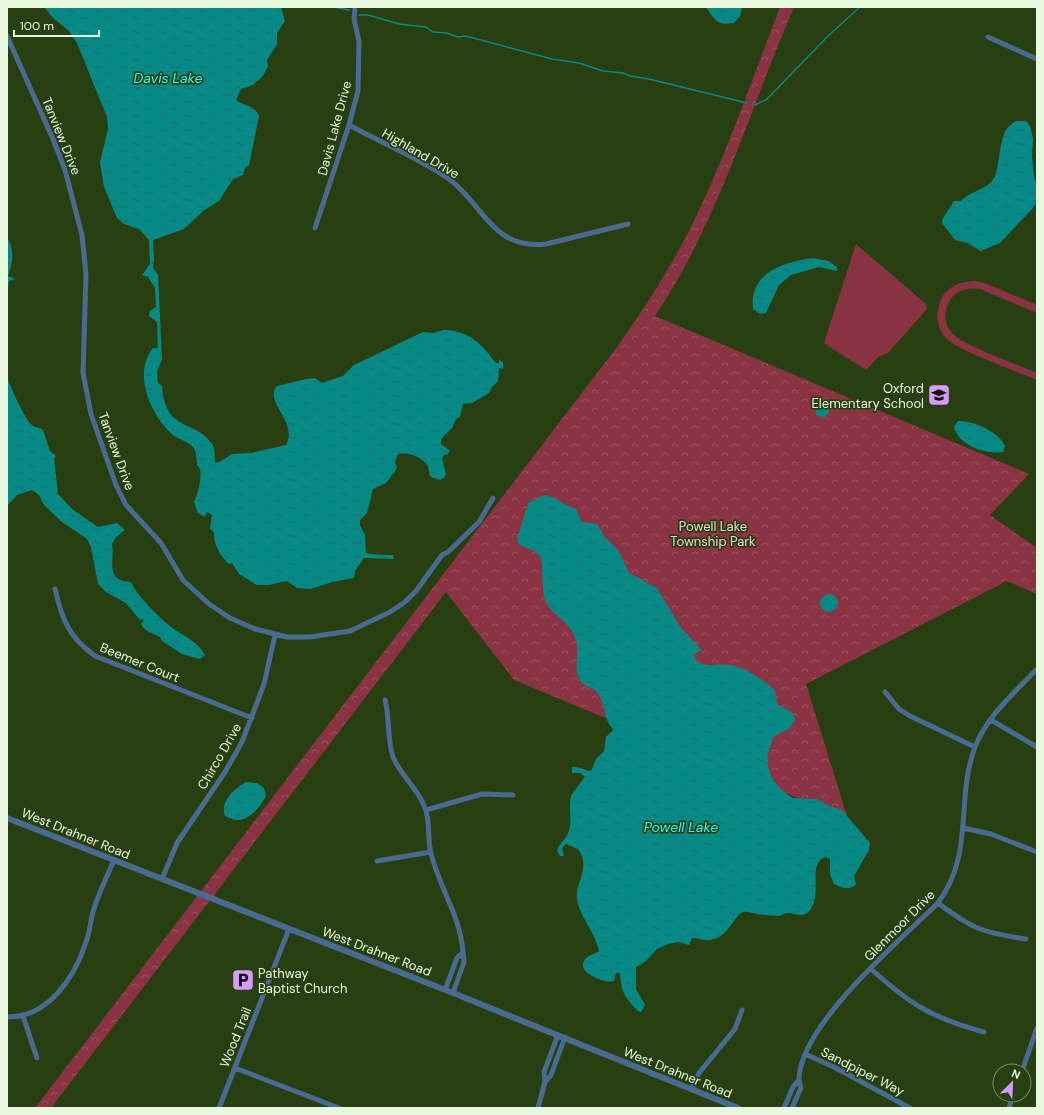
<svg xmlns="http://www.w3.org/2000/svg" width="1044" height="1115" font-family="'DM Sans',sans-serif">
<style>
.park{fill:url(#park-crowns)}
.pitch{fill:#8a3343}
.water{fill:url(#water-ripples)}
.lines{fill:none;stroke-linecap:round;stroke-linejoin:round}
.stream{stroke:#078986;stroke-width:1.5}
.minor{stroke:#496b91;stroke-width:5}
.tertiary{stroke:#496b91;stroke-width:6}
.labels{text-anchor:middle;stroke-width:3.5;stroke-linejoin:round;paint-order:stroke}
.street-label{font-size:13px;fill:#e8f8de;stroke:#283f12}
.poi-label{font-size:13px;fill:#e8f8de;stroke:#283f12;text-anchor:end}
.park-label{font-size:13px;fill:#f2d0d3;stroke:#283f12}
.water-label{font-size:14px;font-style:italic;fill:#1afefa;stroke:#283f12}
</style>
<defs>
<pattern id="park-crowns" width="20" height="18" patternUnits="userSpaceOnUse"><rect width="20" height="18" fill="#8a3343"/><path d="M2 6a3 3 0 1 1 6 0M12 15a3 3 0 1 1 6 0" fill="none" stroke="#9a515e"/></pattern>
<pattern id="water-ripples" width="26" height="14" patternUnits="userSpaceOnUse"><rect width="26" height="14" fill="#078986"/><path d="M2 4q2-2 4 0t4 0M15 11q2-2 4 0t4 0" fill="none" stroke="#20706b"/></pattern>
</defs>
<rect width="100%" height="100%" fill="#283f12"/>
<path class="park" d="M 780,7 L 794,7 C 749,111 719,221 655,316 L 1029,474 L 990,515 L 1037,548 L 1037,594 L 1007,581 L 806,684 L 848,819 L 514,680 L 446,592 L 51,1108 L 35,1108 L 617,347 C 643,310 668,272 689,231 C 725,159 751,82 780,7 Z"/>
<path class="pitch" d="M 856,244 L 926,304 L 927,309 L 888,353 L 878,357 L 866,370 L 824,343 Z
M 975,281 L 985,283 L 1037,305 L 1037,313 L 980,289 C 968,287 957,290 950,300 C 943,311 944,325 953,334 C 963,345 1021,366 1037,373 L 1037,380 C 1017,371 957,351 945,337 C 936,327 936,313 940,302 C 946,286 959,282 975,281 Z"/>
<path class="water" d="M 44,7 L 281,7 L 285,21 L 277,33 L 277,44 L 267,60 L 268,66 L 263,76 L 253,85 L 241,89 L 236,100 C 244,106 254,105 259,116 L 249,165 L 245,168 L 243,175 L 233,179 L 219,201 L 203,211 L 184,229 L 153,240 L 154,259 L 153,268 L 158,275 L 162,359 L 157,372 L 158,383 L 162,386 C 165,433 196,419 212,444 C 216,450 214,456 215,462 L 218,463 L 232,454 L 251,453 L 286,445 C 298,422 267,405 275,388 L 277,386 L 306,379 L 315,378 L 322,383 L 343,376 L 354,365 L 423,332 C 427,332 430,333 433,333 C 437,332 441,330 445,330 C 471,331 482,345 496,363 L 499,363 L 499,359 L 503,363 L 503,369 L 499,368 L 498,381 L 492,387 L 489,393 L 472,403 L 463,404 L 460,417 L 456,419 L 452,428 L 441,439 L 441,444 L 450,451 L 448,454 L 444,455 L 442,458 L 446,474 L 445,477 L 440,480 L 431,477 C 428,473 430,468 427,465 C 423,457 406,451 398,454 L 395,462 L 397,467 L 396,470 L 386,483 L 373,489 L 367,513 L 360,520 L 360,525 L 365,535 L 366,553 C 376,555 384,555 393,555 L 394,559 L 364,558 L 355,571 L 354,578 L 332,582 L 311,589 L 297,588 L 287,581 L 268,585 L 257,585 L 239,574 L 232,563 L 229,564 C 220,556 213,543 214,532 L 210,529 L 212,515 L 207,512 L 205,517 L 198,513 L 194,502 C 198,495 202,477 200,469 C 199,467 197,466 197,464 C 196,457 197,450 191,445 C 185,440 177,439 172,434 C 151,415 132,374 153,348 L 158,348 L 157,322 L 149,316 L 150,311 L 156,307 L 155,288 L 148,277 L 142,275 L 150,264 L 149,240 L 139,229 L 124,224 L 117,218 L 104,187 L 100,162 L 108,129 L 107,117 L 77,43 L 68,30 L 53,18 Z
M 706,7 L 742,7 L 740,16 L 734,23 C 717,26 715,20 706,7 Z
M 1017,121 L 1026,121 L 1030,126 L 1033,138 L 1032,156 L 1034,177 L 1037,186 L 1037,201 L 1033,208 L 1000,243 L 981,251 L 967,243 L 955,240 L 942,223 L 943,218 L 954,201 L 961,201 C 971,190 988,191 995,176 C 1002,158 997,128 1017,121 Z
M 7,237 C 15,251 13,261 8,276 L 15,279 L 9,281 L 7,294 Z
M 813,258 L 828,261 L 837,267 L 837,271 L 819,267 L 791,275 L 779,285 L 766,313 L 760,314 L 753,309 C 749,272 784,262 813,258 Z
M 7,377 C 10,386 25,420 32,425 C 35,428 40,427 43,430 L 50,451 L 56,456 L 54,458 L 58,494 L 72,509 L 98,527 L 117,523 L 125,530 L 116,537 L 112,544 C 115,561 104,581 131,582 C 136,595 160,618 171,627 C 186,638 196,640 205,655 L 200,659 L 182,654 L 161,640 L 161,638 C 154,633 145,632 141,624 L 144,619 L 140,620 L 126,603 L 106,592 L 98,584 L 91,547 L 87,539 L 62,522 L 44,505 L 39,495 L 32,490 L 17,495 L 7,506 Z
M815 410a7 7 0 1 1 14 0a7 7 0 1 1-14 0Z
M 958,421 C 973,420 999,432 1005,446 L 1003,452 C 986,455 958,445 954,427 Z
M 544,495 C 557,497 565,506 576,509 L 582,522 L 597,524 L 604,536 L 619,551 L 629,573 L 657,588 L 681,628 L 702,650 L 694,654 L 696,661 C 711,669 716,663 729,665 C 745,667 763,680 775,690 L 777,704 L 793,713 L 795,720 L 790,728 L 773,737 C 772,743 769,748 768,753 C 765,773 776,788 793,798 L 817,799 L 831,807 L 841,809 L 870,843 L 869,850 L 854,876 L 856,884 C 850,891 841,888 834,884 L 830,874 L 830,859 L 825,857 C 807,864 823,893 810,910 C 803,919 797,913 788,913 C 785,913 782,915 779,916 C 775,916 769,915 764,915 C 757,915 749,911 743,912 C 735,913 729,938 710,940 C 704,941 698,938 692,938 L 689,945 L 678,942 L 668,944 L 657,949 L 646,961 L 636,967 L 636,989 L 645,1005 L 641,1012 L 638,1011 C 625,997 621,993 620,973 L 616,973 L 614,981 C 606,984 577,973 584,961 C 587,954 595,955 599,951 C 595,932 581,919 577,900 C 574,883 592,868 578,849 L 566,844 L 562,848 L 564,856 L 560,856 L 557,851 C 558,844 566,840 568,833 C 573,821 568,809 571,796 C 572,794 583,779 585,777 L 580,773 L 572,773 L 572,767 C 579,766 585,771 591,771 L 596,759 L 604,751 L 606,737 L 613,730 C 612,727 609,725 608,722 C 604,713 604,700 596,691 C 591,686 583,687 579,679 C 573,667 580,652 576,640 C 570,620 551,615 546,602 C 540,589 545,563 539,555 C 533,548 524,549 518,543 L 518,536 L 528,503 Z
M820 603a9 9 0 1 1 18 0a9 9 0 1 1-18 0Z
M 246,782 L 257,783 L 264,788 L 266,796 C 261,806 250,820 238,820 C 234,820 229,818 225,816 C 220,801 234,789 246,782 Z"/>
<g class="lines">
<path class="stream" d="M 333,7 L 349,10
M 359,15 L 368,15 L 399,24 L 426,27 L 433,32 L 447,33 L 458,37 L 466,36 L 552,59 L 579,63 L 603,71 L 623,73 L 630,76 L 649,79 L 747,103
M 755,105 L 767,99 L 828,36 L 860,7"/>
<path class="minor" d="M 7,36 L 53,139 L 65,170 L 82,235 L 86,275 L 83,373 L 91,414 L 116,485 L 126,505 L 161,543 L 183,580 L 209,604 L 230,618 L 255,629 L 287,637 L 310,637 L 350,631 L 390,612 L 405,602 L 416,591 L 442,555 L 448,552 L 479,522 L 493,498
M 988,37 L 1037,59
M 349,125 C 380,142 421,159 449,179 C 484,205 492,250 546,244 L 628,224
M 315,228 L 349,125 L 358,91 L 359,41 L 354,19 L 355,7
M 55,589 C 62,620 69,637 95,656 L 252,718
M 885,692 L 899,709 L 910,716 L 975,747
M 385,700 C 390,718 387,740 393,757 C 400,774 415,786 423,803 C 431,819 427,837 431,854 C 440,889 460,915 463,952
M 991,720 L 1037,747
M 426,810 L 482,794 L 513,795
M 963,828 L 991,834 L 1037,852
M 377,861 L 431,852
M 162,879 L 177,843 L 225,772 L 242,742 L 264,684 L 275,635
M 938,903 C 972,929 984,933 1026,939
M 871,969 C 911,1005 932,1018 984,1032
M 445,990 L 457,958 L 463,952 L 464,962 L 453,993
M 23,1016 L 37,1058
M 7,1017 C 48,1018 75,977 86,942 C 90,932 90,922 93,912 C 98,894 107,877 114,860
M 558,1035 L 544,1072 L 545,1082 L 551,1075 L 565,1037
M 805,1054 L 834,1067 L 910,1108
M 235,1068 L 339,1108
M 1022,1071 L 1037,1028
M 799,1080 C 799,1026 898,942 937,904 C 975,855 955,801 975,747 C 987,716 1015,692 1037,669
M 692,1089 L 699,1073 L 735,1029 L 742,1010
M 219,1108 L 289,929
M 538,1108 L 545,1082
M 784,1108 L 793,1087 L 799,1080 L 801,1088 L 792,1108
M 1009,1108 L 1013,1095"/>
<path class="tertiary" d="M 7,818 L 453,993 L 738,1108"/>
</g>
<defs>
<g id="school-square" transform="scale(1.15)"><rect x="-9" y="-9" width="18" height="18" rx="4" fill="#d79bf9" stroke="#283f12"/><path d="M0-5L7-2L0 1L-7-2ZM-4 1L0 2.5L4 1V4Q0 6-4 4Z" fill="#111"/></g>
<g id="parking-square" transform="scale(1.15)"><rect x="-9" y="-9" width="18" height="18" rx="4" fill="#d79bf9" stroke="#283f12"/><path d="M-3.5-5.5H1a3.5 3.5 0 0 1 0 7H-1V5.5H-3.5ZM-1-3.4V-.6H.8a1.4 1.4 0 0 0 0-2.8Z" fill="#111"/></g>
</defs>
<g fill-rule="evenodd">
<use href="#school-square" x="939" y="395"/>
<use href="#parking-square" x="243" y="980"/>
</g>
<g class="labels">
<g class="street-label">
<text transform="translate(334 128) rotate(-75)" y="5">Davis Lake Drive</text>
<text transform="translate(62 136) rotate(68)" y="5">Tanview Drive</text>
<text transform="translate(421 153) rotate(30)" y="5">Highland Drive</text>
<text transform="translate(117 451) rotate(70)" y="5">Tanview Drive</text>
<text transform="translate(140 662) rotate(22)" y="5">Beemer Court</text>
<text transform="translate(219 756) rotate(-60)" y="5">Chirco Drive</text>
<text transform="translate(76 833) rotate(22)" y="5">West Drahner Road</text>
<text transform="translate(899 925) rotate(-45)" y="5">Glenmoor Drive</text>
<text transform="translate(377 951) rotate(21)" y="5">West Drahner Road</text>
<text transform="translate(235 1037) rotate(-68)" y="5">Wood Trail</text>
<text transform="translate(863 1071) rotate(27)" y="5">Sandpiper Way</text>
<text transform="translate(678 1072) rotate(22)" y="5">West Drahner Road</text>
</g>
<g class="poi-label">
<text x="924" y="393">Oxford<tspan x="924" dy="15">Elementary School</tspan></text>
<text x="258" y="978" text-anchor="start">Pathway<tspan x="258" dy="15">Baptist Church</tspan></text>
</g>
<g class="park-label">
<text x="713" y="531">Powell Lake<tspan x="713" dy="15">Township Park</tspan></text>
</g>
<g class="water-label">
<text x="168" y="83">Davis Lake</text>
<text x="681" y="832">Powell Lake</text>
</g>
</g>
<rect width="1044" height="1115" fill="none" stroke="#e8f8de" stroke-width="16"/>
<g transform="translate(1012 1083) rotate(24)"><circle r="19" fill="#283f12" stroke="#758964"/>
<path d="M0-3L7 15L0 10L-7 15Z" fill="#d79bf9"/>
<text y="-6" font-size="11" font-weight="bold" text-anchor="middle" fill="#e8f8de">N</text>
</g>
<path d="M14 30v6h85v-6" fill="none" stroke="#e8f8de" stroke-width="2"/>
<text x="20" y="30" font-size="12" fill="#e8f8de" stroke="#283f12" stroke-width="3" paint-order="stroke">100 m</text>
</svg>
